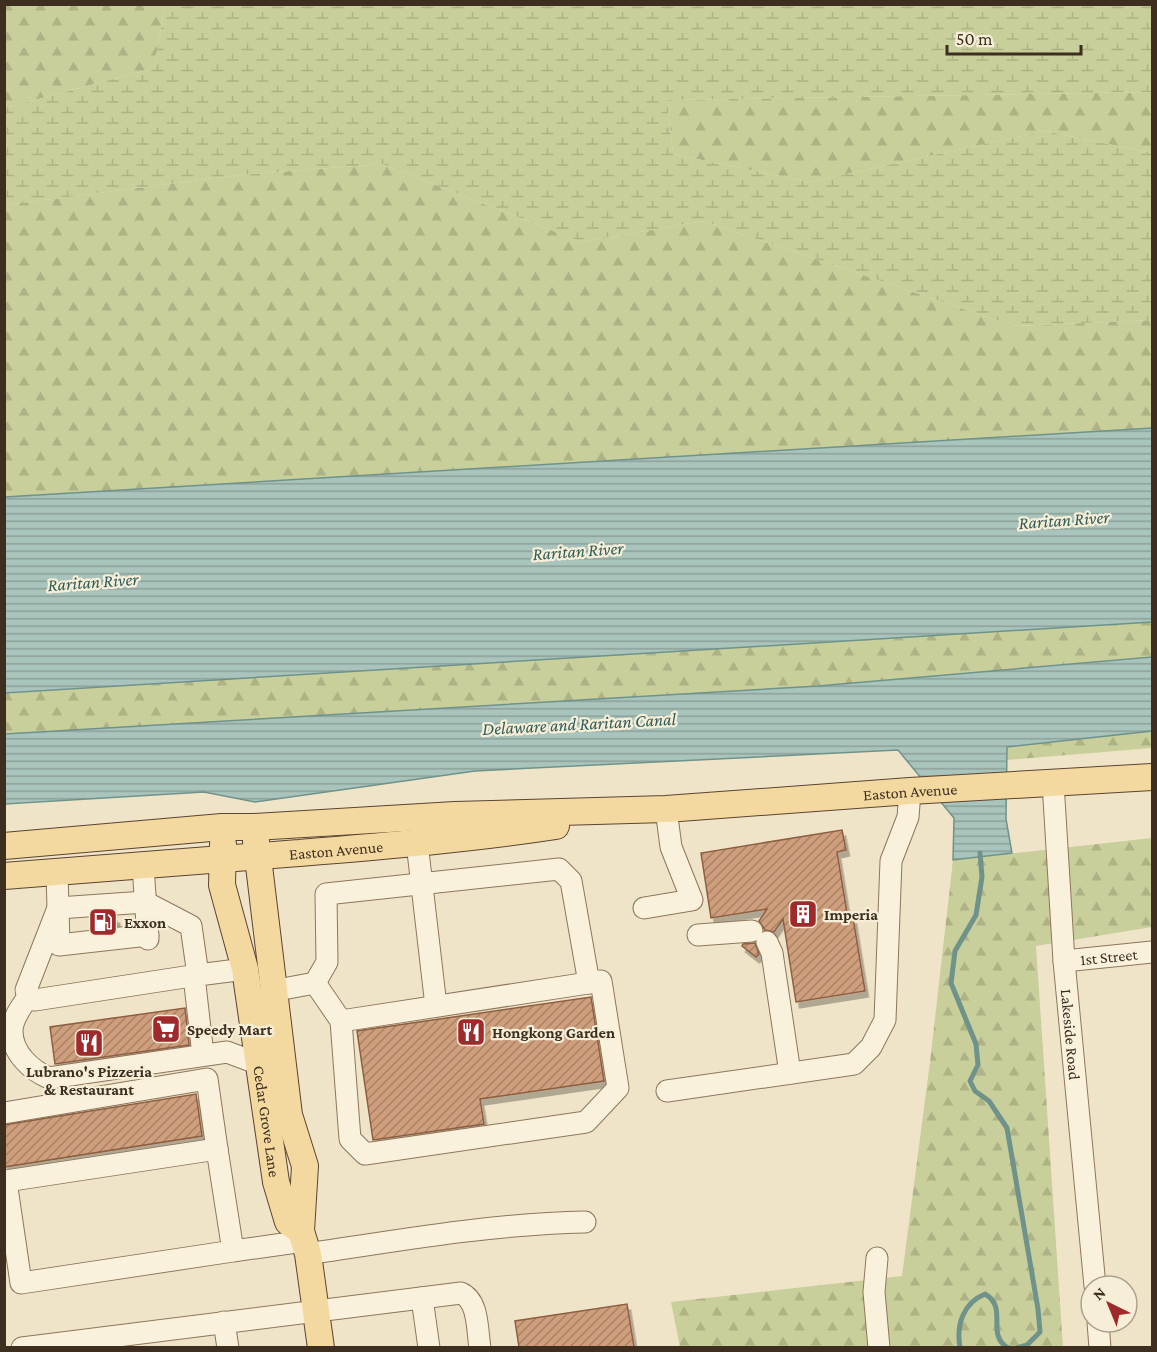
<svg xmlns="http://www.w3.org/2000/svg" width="1157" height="1352" font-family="'Crimson Pro',serif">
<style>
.forest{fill:url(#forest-firs)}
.wetland{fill:url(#wetland-marsh)}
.water{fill:url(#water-rules);stroke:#6f938a;stroke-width:1.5}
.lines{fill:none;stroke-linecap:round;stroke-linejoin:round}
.stream{stroke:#6f938a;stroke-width:5}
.building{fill:url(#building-hatch);stroke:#8d5f41;stroke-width:1.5;filter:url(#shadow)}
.minor-casing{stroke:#8d765c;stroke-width:23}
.major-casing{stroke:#5b4430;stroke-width:28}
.minor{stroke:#faf1dc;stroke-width:21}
.major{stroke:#f3d9a0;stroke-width:26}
.labels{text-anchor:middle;stroke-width:4.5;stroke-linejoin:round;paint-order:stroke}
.street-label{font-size:16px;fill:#3d2e20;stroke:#f7eed8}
.poi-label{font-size:16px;font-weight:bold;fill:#3d2e20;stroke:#f7eed8;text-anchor:start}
.water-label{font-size:18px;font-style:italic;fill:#2f5d5a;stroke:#f7eed8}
</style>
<defs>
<pattern id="forest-firs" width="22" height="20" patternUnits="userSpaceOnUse" patternTransform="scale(1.5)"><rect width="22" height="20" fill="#c9cf9b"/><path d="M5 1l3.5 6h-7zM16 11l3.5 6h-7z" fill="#aeb285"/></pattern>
<pattern id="wetland-marsh" width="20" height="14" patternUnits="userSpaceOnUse" patternTransform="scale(1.5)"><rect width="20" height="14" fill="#c9cf9b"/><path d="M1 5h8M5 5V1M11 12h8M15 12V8" fill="none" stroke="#aeb285"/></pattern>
<pattern id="water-rules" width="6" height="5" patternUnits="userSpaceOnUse" patternTransform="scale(1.5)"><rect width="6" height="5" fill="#a9c4bc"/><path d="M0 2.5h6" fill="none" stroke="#8ba098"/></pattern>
<pattern id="building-hatch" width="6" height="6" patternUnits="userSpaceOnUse" patternTransform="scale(1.5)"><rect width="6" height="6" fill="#cf9f7d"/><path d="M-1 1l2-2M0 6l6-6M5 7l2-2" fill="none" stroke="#a98266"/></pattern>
<filter id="shadow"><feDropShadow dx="3.5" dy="6" stdDeviation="0" flood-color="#0004"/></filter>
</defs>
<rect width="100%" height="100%" fill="#f0e4c8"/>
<path class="forest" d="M 5,5 L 165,5 L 154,68 L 5,108 Z
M 1152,92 L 1152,153 L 1044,131 L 809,182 L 673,154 L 667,100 Z
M 382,164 L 582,242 L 703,221 L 1014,326 L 1152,320 L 1152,428 L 5,497 L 5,205 L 239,175 Z
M 1152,622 L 1152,657 L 818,686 L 5,734 L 5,693 Z
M 1152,731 L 1152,748 L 1007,760 L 1007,746 Z
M 1152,838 L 1152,927 L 1036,946 L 1063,1347 L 680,1347 L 671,1302 L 902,1276 L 930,1062 L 953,860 Z"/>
<path class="wetland" d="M 165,5 L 1152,5 L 1152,92 L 667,100 L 673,154 L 809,182 L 1044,131 L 1152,153 L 1152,320 L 1014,326 L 703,221 L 582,242 L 382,164 L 239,175 L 5,205 L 5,108 L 154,68 Z"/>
<path class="water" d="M 1152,428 L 1152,622 L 5,693 L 5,497 Z
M 1152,657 L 1152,731 L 1007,747 L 1006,819 L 1012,853 L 953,860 L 954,818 L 898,750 L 475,771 L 255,802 L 204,792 L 5,804 L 5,734 L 818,686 Z"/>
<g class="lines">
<path class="stream" d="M 980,853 L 982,877 L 976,915 L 955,951 L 951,983 L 976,1044 L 978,1065 L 970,1081 L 975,1091 L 989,1101 L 1007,1128 L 1038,1309 L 1040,1332 L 1027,1345 L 1017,1348
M 960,1348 C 956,1325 963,1303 985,1294 C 1009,1308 985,1334 1008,1348"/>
</g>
<path class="building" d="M 842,830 L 846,850 L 837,852 L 848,919 L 853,918 L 865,991 L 796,1002 L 783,919 L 774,932 L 765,930 L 759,921 L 767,909 L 711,918 L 701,853 Z
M 116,917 L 117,926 L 92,928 L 91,919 Z
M 755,943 L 759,954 L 756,957 L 742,946 L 743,944 Z
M 591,997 L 604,1081 L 480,1099 L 484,1124 L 373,1140 L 357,1031 Z
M 185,1008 L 189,1045 L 55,1064 L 50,1027 Z
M 196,1094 L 202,1136 L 4,1167 L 4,1125 Z
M 627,1304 L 634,1347 L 519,1347 L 515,1321 Z"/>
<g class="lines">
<g class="minor-casing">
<g id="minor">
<path id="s1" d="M 1053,783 L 1064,961 L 1095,1286"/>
<path d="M 417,843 L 436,1006"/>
<path d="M 143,866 L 148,939"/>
<path d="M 57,872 L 59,945 L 148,935"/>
<path d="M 145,902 L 191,926 L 198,975 L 35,1000 L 28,997 L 26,990 L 58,908 Z"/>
<path d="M 644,908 L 692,900 L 671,847 L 666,809"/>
<path d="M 698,935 L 752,931"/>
<path d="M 767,942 L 772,953 L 790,1073"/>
<path id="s2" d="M 1064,961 L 1152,952"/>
<path d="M 198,975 L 245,969"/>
<path d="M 194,976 L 203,1055"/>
<path d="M 315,983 L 327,962 L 326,894 L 559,869 L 571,881 L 589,983"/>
<path d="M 272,991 L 315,983 L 341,1021 L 601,981 L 618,1088 L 586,1122 L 365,1154 L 350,1139 L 341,1021"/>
<path d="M 28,997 C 21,1007 12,1019 12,1031 C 12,1053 31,1070 49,1078 L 227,1052 L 259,1064"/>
<path d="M 667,1091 L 854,1064 L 871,1047 L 885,1020 L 891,861 L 908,817 L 910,791"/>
<path d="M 4,1113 L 207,1079 L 217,1149"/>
<path d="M 233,1251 L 21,1283 L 6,1181 L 217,1149 L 233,1251 L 304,1241"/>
<path d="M 308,1254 C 400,1240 492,1224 585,1222"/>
<path d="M 877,1258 L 874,1292 L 879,1348"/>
<path d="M 422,1298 L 429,1348"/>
<path d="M 224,1322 L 228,1348"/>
<path d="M 1098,1322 L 1100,1348"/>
<path d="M 22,1348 L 461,1293 C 479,1301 477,1330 480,1348"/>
</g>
</g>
<g class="major-casing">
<g id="major">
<path d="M 256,841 L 289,1115 L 305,1166 L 301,1231 L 308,1254 L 321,1348"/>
<path id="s3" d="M 223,844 L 222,885 L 245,969 L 276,1182 L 288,1222 L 301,1231"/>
<path id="s4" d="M 4,846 L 222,827 L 254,827 L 455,815 L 666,809 L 910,791 L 1152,777"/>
<path id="s5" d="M 4,876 C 103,869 201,861 299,853 C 385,846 471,839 556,826"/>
</g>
</g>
<use href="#minor" class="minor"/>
<use href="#major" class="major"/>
</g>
<defs>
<g id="building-square" transform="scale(1.5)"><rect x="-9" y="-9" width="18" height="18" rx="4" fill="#9e2a2b" stroke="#f7eed8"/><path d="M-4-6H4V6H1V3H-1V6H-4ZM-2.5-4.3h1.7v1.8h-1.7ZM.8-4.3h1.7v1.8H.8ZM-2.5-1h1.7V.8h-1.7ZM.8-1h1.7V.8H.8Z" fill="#fff"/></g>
<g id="fuel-square" transform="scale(1.5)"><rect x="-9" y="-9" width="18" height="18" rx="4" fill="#9e2a2b" stroke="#f7eed8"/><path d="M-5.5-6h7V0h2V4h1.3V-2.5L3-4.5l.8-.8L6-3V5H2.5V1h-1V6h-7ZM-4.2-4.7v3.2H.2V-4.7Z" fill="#fff"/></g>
<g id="supermarket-square" transform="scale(1.5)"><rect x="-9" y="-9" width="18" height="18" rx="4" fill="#9e2a2b" stroke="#f7eed8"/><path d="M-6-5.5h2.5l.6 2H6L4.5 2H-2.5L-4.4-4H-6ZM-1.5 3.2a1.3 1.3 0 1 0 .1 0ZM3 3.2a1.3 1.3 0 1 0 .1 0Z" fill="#fff"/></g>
<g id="restaurant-square" transform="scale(1.5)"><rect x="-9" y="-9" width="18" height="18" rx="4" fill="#9e2a2b" stroke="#f7eed8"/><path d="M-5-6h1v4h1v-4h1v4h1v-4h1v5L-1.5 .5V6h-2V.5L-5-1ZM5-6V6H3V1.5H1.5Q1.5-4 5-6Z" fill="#fff"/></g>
</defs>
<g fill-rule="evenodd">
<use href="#building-square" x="803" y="914"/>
<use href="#fuel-square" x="103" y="922"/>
<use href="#supermarket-square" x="166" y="1029"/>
<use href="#restaurant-square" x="471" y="1032"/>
<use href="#restaurant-square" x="89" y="1043"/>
</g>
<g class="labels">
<g class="street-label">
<text dy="6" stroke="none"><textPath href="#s4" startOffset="908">Easton Avenue</textPath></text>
<text dy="6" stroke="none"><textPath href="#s5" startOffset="333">Easton Avenue</textPath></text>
<text dy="6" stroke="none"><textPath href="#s2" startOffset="45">1st Street</textPath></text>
<text dy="6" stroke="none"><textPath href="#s1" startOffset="252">Lakeside Road</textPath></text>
<text dy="6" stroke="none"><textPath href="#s3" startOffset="282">Cedar Grove Lane</textPath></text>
</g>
<g class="poi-label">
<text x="824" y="920">Imperia</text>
<text x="124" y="928">Exxon</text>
<text x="187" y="1035">Speedy Mart</text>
<text x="492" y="1038">Hongkong Garden</text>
<text x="89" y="1077" text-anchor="middle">Lubrano's Pizzeria<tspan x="89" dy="18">&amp; Restaurant</tspan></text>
</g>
<g class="water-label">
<text transform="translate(1064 520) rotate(-4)" y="6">Raritan River</text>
<text transform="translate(578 551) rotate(-4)" y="6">Raritan River</text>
<text transform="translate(93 582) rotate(-4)" y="6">Raritan River</text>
<text transform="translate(579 724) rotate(-3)" y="6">Delaware and Raritan Canal</text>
</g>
</g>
<rect width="1157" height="1352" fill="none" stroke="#3d2e20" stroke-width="12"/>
<g transform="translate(1109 1304) rotate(317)"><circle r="28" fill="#f7eed8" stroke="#ada18e" stroke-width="1.5"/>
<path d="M0-4.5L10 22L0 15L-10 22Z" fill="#9e2a2b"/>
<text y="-9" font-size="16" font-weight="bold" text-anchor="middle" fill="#3d2e20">N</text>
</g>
<path d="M947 45v9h134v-9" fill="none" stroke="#3d2e20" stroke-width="3"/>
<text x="956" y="45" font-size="18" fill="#3d2e20" stroke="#f7eed8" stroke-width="4.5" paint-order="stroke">50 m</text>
</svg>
